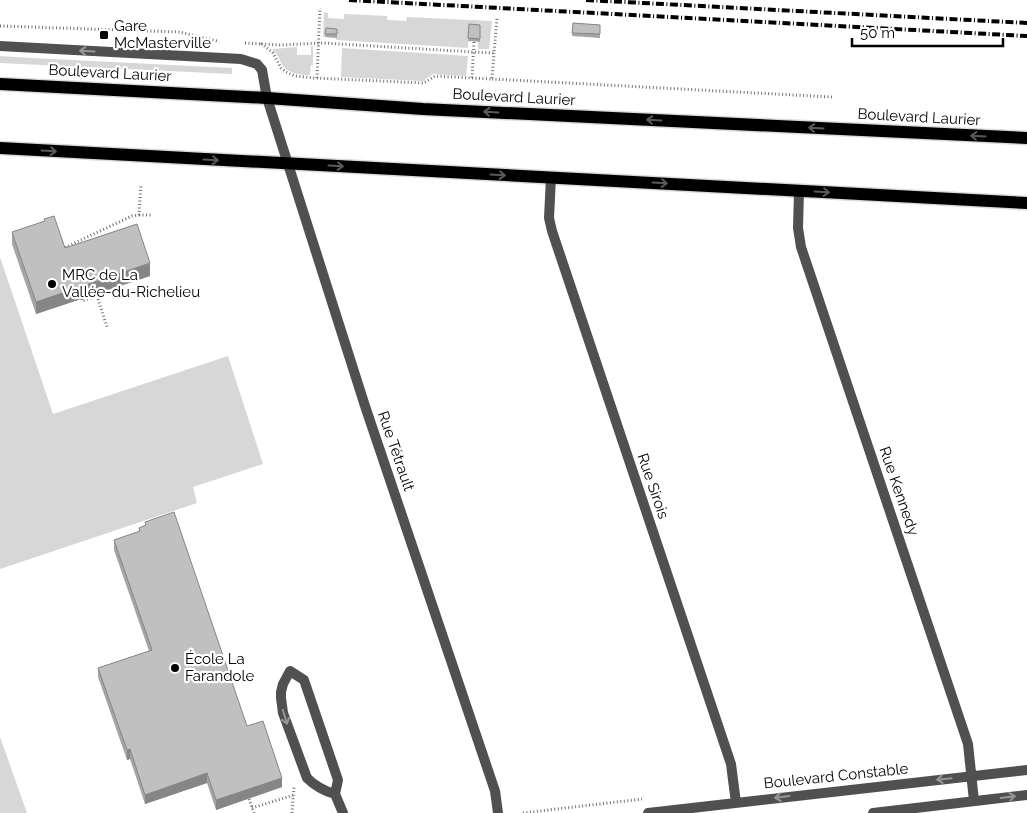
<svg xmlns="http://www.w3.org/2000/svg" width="1027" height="813" font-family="Raleway,sans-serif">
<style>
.green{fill:#d7d7d7}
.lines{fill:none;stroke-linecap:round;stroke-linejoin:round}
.primary-casing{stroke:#dbdbdb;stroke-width:15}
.path{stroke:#727272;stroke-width:3;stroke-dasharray:1 2.5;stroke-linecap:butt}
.lane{stroke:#505050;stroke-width:10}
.street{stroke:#505050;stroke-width:10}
.primary{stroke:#000;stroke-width:12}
.rail{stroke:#000;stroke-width:4;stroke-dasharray:8 2.5 1 2.5;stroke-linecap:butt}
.wall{fill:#a5a5a5}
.shaded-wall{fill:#868686}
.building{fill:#c0c0c0;stroke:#868686}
.oneway{stroke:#969696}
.oneway2{stroke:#595959}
.poi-dot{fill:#000;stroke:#fff;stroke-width:2}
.labels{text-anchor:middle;stroke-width:4.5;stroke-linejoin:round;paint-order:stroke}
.poi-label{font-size:15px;fill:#000;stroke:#fff;text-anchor:start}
.street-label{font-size:15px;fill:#000;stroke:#fff}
</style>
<rect width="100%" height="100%" fill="#fff"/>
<path class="green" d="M 324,12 L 328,13 L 328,18 L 344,19 L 344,14 L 387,16 L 387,20 L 406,21 L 407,17 L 492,21 L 489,49 L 478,49 L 478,42 L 469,28 L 468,48 L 336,40 L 337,32 L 325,37 L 323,37 Z
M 311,46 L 313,46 L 313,65 L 311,65 L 310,75 C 301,75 289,74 283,66 C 279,60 278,54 272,49 L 297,47 L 297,55 L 311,55 Z
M 342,48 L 468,56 L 466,76 L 433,74 L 423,81 L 341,77 Z
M 0,56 L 32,58 L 232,68 L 232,74 L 0,63 Z
M 0,257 L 53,414 L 228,356 L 263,464 L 193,487 L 197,503 L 0,569 Z
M 0,737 L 27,813 L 0,813 Z"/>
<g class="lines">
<g class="primary-casing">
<path id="primary" d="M 0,84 L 267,98 L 423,109 L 1027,138
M 0,148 L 1027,203"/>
</g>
<path class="path" d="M 0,26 L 180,32 L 217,41
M 474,42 L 472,78 L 435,76 L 424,83 L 314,78 L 295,76 L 286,72 L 281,68 L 273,53 L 262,44 L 280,45 L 323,43 L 473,52 L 494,53 L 497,18
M 245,43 L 262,44
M 317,78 L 320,8
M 472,78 L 492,79 L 494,53
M 492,79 L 832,97
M 139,215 L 151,215
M 68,251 L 66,247 L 132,216 L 139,215 L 141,184
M 82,299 L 82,301 L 97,296 L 107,327
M 249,799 L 254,813
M 252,808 L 294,795
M 292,813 L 294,786
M 523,813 L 642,799"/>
<path class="lane" d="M 0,46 L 241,59 L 257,64 L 262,70 L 267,98
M 335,794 C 324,791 316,787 307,778 L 283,713 L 281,698 L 281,692 L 283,684 L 290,671 L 304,680 L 338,780 L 335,794 L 343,813"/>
<path class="street" d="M 267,98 L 365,406 L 495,791 L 498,813
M 551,177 L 549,218 L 552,231 L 731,764 L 736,803
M 799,191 L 798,228 L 801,247 L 968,744 L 974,801
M 648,813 L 1027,770
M 873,813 L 1027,795"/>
<use href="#primary" class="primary"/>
<path class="rail" d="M 349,0 L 1027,36
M 586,0 L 1027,23"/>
</g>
<path class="wall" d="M 573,23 L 600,25 L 600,38 L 572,36 Z
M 469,24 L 480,25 L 480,42 L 468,41 Z
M 326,28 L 337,29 L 337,38 L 325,37 Z
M 12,232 L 65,248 L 150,276 L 36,314 L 12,244 Z
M 145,522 L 247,726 L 282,787 L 216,810 L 207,783 L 145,804 L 130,759 L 127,760 L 98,677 L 98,668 L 149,651 L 114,550 L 114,540 L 139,532 L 139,528 L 145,526 Z"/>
<path class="shaded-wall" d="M 150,263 L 150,276 L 36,314 L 36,302 Z
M 130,749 L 130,759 L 127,760 L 127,750 Z
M 207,773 L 207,783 L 145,804 L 145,795 Z
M 282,778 L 282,787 L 216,810 L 216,800 Z"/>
<path class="building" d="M 573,23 L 600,25 L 600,34 L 572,33 Z
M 469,24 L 480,25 L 480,39 L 468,38 Z
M 326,28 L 337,29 L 337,34 L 325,34 Z
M 54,216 L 65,248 L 137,224 L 150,263 L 36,302 L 12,232 L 45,221 L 44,219 Z
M 174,512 L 247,726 L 263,721 L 282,778 L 216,800 L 207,773 L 145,795 L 130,749 L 127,750 L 98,668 L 152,650 L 114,540 L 140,531 L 139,528 L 146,525 L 145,522 Z"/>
<defs><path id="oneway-shaft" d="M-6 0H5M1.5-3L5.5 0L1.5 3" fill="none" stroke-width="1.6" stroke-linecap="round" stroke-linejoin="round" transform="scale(1.25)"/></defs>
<g class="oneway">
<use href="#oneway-shaft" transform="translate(87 51) rotate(-177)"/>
<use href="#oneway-shaft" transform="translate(285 717) rotate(73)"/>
<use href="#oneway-shaft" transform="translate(944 779) rotate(174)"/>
<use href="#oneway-shaft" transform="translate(782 797) rotate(173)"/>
<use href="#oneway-shaft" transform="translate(1008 797) rotate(-7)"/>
</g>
<g class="oneway2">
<use href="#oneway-shaft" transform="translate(491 112) rotate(-177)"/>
<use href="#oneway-shaft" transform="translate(654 120) rotate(-177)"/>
<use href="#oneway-shaft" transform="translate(816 128) rotate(-177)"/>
<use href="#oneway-shaft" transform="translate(978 136) rotate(-177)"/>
<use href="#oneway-shaft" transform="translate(49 151) rotate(3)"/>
<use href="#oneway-shaft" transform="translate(211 160) rotate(3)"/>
<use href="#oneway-shaft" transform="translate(336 166) rotate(3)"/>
<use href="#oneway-shaft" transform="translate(498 175) rotate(3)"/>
<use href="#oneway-shaft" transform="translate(660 183) rotate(3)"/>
<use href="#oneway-shaft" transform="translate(822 192) rotate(3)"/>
</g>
<g class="poi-dot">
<rect x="99" y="30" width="10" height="10" rx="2.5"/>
<circle cx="52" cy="284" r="5"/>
<circle cx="175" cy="668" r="5"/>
</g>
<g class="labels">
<g class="poi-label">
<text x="114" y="31">Gare<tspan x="114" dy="17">McMasterville</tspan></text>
<text x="62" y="280">MRC de La<tspan x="62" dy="17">Vallée-du-Richelieu</tspan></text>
<text x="185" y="664">École La<tspan x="185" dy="17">Farandole</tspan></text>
</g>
<g class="street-label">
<text transform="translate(110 73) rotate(3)" y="5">Boulevard Laurier</text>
<text transform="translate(514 97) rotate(3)" y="5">Boulevard Laurier</text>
<text transform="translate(919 117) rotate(3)" y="5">Boulevard Laurier</text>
<text transform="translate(396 451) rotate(71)" y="5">Rue Tétrault</text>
<text transform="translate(653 486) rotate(71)" y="5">Rue Sirois</text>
<text transform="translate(899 491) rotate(71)" y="5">Rue Kennedy</text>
<text transform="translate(836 776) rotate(-6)" y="5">Boulevard Constable</text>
</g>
</g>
<path d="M852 38v8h151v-8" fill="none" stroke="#000000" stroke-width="2.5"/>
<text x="860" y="38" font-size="15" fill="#000000" stroke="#ffffff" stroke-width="4" paint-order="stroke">50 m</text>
</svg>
